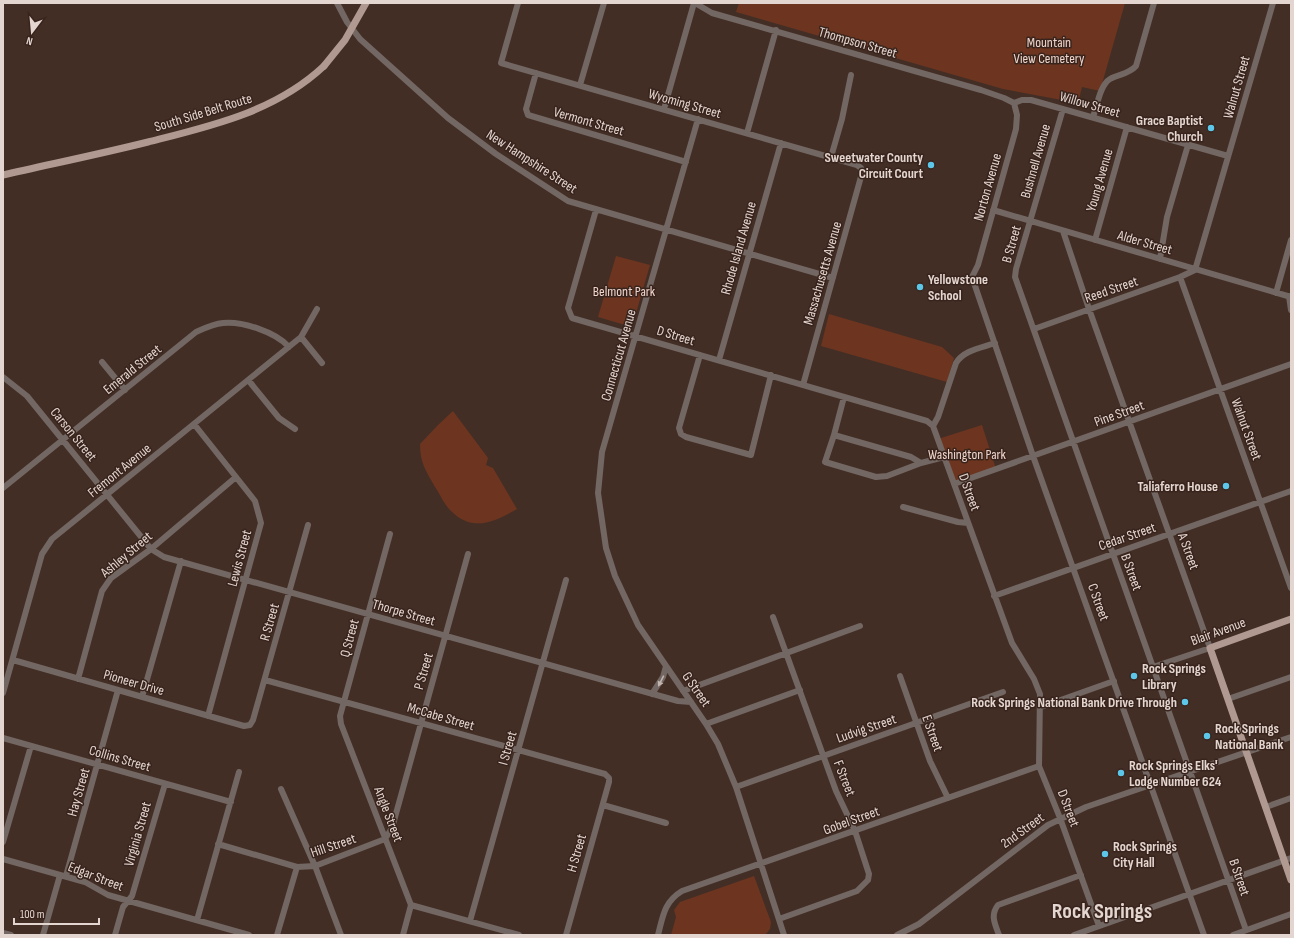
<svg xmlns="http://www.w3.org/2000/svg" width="1294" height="938" font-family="'Sofia Sans Condensed',sans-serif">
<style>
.green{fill:#6d351f}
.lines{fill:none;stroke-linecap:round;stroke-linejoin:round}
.minor{stroke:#726763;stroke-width:6}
.major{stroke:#af9990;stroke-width:7}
.major-bridge{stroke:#af9990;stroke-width:7}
.oneway{fill:#c1b4af}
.poi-dot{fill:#5cc7e8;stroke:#38241c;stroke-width:1.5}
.labels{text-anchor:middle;stroke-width:3;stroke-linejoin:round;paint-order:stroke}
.street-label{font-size:14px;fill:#e3d5d0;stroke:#38241c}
.park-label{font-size:14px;fill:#f0d6cc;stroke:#38241c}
.poi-label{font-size:14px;font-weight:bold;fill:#e3d5d0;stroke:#38241c;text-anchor:start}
.town-label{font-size:22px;font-weight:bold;fill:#e3d5d0;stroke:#38241c}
</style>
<rect width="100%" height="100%" fill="#432e26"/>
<path class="green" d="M 739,3 L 1125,3 L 1100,91 L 1082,87 L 1078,103 L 1003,89 L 736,12 Z
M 616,256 L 650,265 L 632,327 L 598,317 Z
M 829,314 L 942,347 L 954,358 L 947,382 L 821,346 Z
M 453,411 L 488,458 L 486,465 L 493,468 L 517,509 C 495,522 472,533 450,510 C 444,504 440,494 435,487 C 426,471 420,463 420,444 L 438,425 Z
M 982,425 L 996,469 L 954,484 L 938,439 Z
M 754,876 L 771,922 L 770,929 L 765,935 L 671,935 L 676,917 L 674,910 L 680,902 Z"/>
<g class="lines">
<path class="minor" d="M 337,3 L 347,22 L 360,39 L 448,118 L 496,154 L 568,201 L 833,278
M 518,3 L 501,63 L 857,165 L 861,168 L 862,173 L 803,385
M 695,3 L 712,13 L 981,90 L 1004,98 L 1014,103
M 536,73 L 526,109 L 528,115 L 686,162
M 580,85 L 604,3
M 1014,103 L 1017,115 L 1016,129 L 978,265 L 972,277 L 1033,456 L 1204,935
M 1014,103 L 1022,100 L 1031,100 L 1228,156
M 664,109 L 694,3
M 1063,109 L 1016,269 L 1015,277 L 1246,930
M 1093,117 C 1097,106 1100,85 1110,79 C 1119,74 1129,74 1136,66 L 1154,3
M 698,119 L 602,452 L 598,493 L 606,548 L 615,576 L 638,625 L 706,724 L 718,744 L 736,787 L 784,935
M 747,133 L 776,30
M 831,157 L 842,119 L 851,75
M 596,210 L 568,308 L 572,318 L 927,421 L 933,426 L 1012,643 L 1034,679 L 1040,694 L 1039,766 L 1060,818 L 1099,926
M 993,210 L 1291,297
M 1063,231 L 1089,309 L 1210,648 L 1153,667
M 1095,240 L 1127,127
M 1160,259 L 1167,217 L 1188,145
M 1195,270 L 1273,3
M 1180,277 L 1291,588
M 1276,293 L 1291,240
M 1289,296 L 1291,310
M 1034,329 L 1180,277 L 1195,270
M 301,337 L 322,363
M 700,355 L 679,428 L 681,434 L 686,437 L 751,455 L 771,375
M 719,360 L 781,143
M 102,362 L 125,390
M 3,377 L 27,396 L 151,549 L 164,557 L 678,701 L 691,702
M 249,381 L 279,418 L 295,429
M 194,424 L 255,501 L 261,523 L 208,716
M 933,426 L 938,417 L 956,363 C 964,350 981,348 995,343
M 834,435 L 825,462 L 876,477 L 887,476 L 921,463 L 911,457 L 834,435 L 844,397
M 921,463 L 944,457
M 954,484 L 1291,364
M 3,488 L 196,332 C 205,328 213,324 223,323 C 242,321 276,332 289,347
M 903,507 L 958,522 L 968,523
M 390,534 L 340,716 L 341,724 L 411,905 L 403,935
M 994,596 L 1291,491
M 773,617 L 836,791 L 855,831 L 869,874 L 868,880 L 857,891 L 779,919
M 13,660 L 244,726 L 250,725 L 253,720 L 308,525
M 900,676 L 930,761 L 948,798
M 78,679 L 102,591 L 111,578 L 151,549 L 236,477
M 265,680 L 605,774 L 609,778 L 609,782 L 566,935
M 683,691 L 860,626
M 3,693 L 42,554 L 52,539 L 301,337 L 317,309
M 652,694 L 663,677 L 666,666
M 142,697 L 181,561
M 1228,699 L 1291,677
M 1041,707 L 1114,681
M 706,724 L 800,690
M 3,738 L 231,802
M 736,787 L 1003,692
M 281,789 L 315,866 L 341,935
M 603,805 L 666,823
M 1266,807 L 1291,798
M 3,842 L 31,746
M 218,844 L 297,867 L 315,866 L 385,839 L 392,828 L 468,554
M 3,859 L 85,882 L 108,895 L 249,935
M 66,876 L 118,690
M 411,905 L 519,935
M 197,920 L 239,772
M 470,921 L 566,580
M 3,933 L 11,935
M 43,935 L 60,875
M 115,935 L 123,907 L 132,896 L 165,784
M 277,935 L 297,867
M 658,935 C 663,916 664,902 682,891 L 1039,766
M 897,935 L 919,924 L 1048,825 L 1086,807 L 1291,737
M 999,935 C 995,924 990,915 998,905 L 1081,875
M 1074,935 L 1291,858
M 1233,935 L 1291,914"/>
<path class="major" d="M 3,175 C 51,164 100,154 148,142 C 211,126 275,112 324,66
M 1291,619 L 1210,648 L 1291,880"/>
<path class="major-bridge" d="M 324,66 L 345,40 L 366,3"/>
</g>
<defs><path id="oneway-solid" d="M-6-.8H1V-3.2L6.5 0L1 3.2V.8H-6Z"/></defs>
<use class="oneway" href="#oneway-solid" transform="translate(661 681) rotate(117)"/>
<g class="poi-dot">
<circle cx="1211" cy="128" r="4"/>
<circle cx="931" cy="165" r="4"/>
<circle cx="920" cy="287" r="4"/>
<circle cx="1226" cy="486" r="4"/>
<circle cx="1134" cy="676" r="4"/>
<circle cx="1185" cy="702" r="4"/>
<circle cx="1207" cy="736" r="4"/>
<circle cx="1121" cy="773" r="4"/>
<circle cx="1105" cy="854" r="4"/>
</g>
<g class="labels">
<g class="street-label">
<text transform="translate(858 42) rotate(16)" y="5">Thompson Street</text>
<text transform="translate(1236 87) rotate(-74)" y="5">Walnut Street</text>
<text transform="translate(685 103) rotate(16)" y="5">Wyoming Street</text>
<text transform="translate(1090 104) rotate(16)" y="5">Willow Street</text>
<text transform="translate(203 112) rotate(-17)" y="5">South Side Belt Route</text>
<text transform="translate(589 121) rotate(16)" y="5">Vermont Street</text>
<text transform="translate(532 161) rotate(33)" y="5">New Hampshire Street</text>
<text transform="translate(1035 161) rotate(-74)" y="5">Bushnell Avenue</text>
<text transform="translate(1099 180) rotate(-74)" y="5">Young Avenue</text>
<text transform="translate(987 187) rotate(-74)" y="5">Norton Avenue</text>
<text transform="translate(1145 242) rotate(16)" y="5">Alder Street</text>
<text transform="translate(1011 244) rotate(-74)" y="5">B Street</text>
<text transform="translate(738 248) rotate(-74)" y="5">Rhode Island Avenue</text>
<text transform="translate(822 273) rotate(-74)" y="5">Massachusetts Avenue</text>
<text transform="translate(1111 289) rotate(-19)" y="5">Reed Street</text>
<text transform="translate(676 335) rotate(17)" y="5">D Street</text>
<text transform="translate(618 355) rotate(-74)" y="5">Connecticut Avenue</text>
<text transform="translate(132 369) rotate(-39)" y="5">Emerald Street</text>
<text transform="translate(1119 413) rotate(-20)" y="5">Pine Street</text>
<text transform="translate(1247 429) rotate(70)" y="5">Walnut Street</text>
<text transform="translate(74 434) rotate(51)" y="5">Carson Street</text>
<text transform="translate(119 470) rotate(-39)" y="5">Fremont Avenue</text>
<text transform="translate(970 492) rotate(70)" y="5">D Street</text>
<text transform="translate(1127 536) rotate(-19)" y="5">Cedar Street</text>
<text transform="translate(1189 551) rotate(70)" y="5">A Street</text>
<text transform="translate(126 554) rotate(-40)" y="5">Ashley Street</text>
<text transform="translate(239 558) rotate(-75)" y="5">Lewis Street</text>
<text transform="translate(1132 572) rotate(70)" y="5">B Street</text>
<text transform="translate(1099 602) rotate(70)" y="5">C Street</text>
<text transform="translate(404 612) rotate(16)" y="5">Thorpe Street</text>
<text transform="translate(269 622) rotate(-74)" y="5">R Street</text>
<text transform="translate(1218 631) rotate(-20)" y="5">Blair Avenue</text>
<text transform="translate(349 638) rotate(-75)" y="5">Q Street</text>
<text transform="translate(423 671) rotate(-74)" y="5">P Street</text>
<text transform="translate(134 682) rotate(16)" y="5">Pioneer Drive</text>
<text transform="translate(697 689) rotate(55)" y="5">G Street</text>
<text transform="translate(441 716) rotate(16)" y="5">McCabe Street</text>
<text transform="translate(866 728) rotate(-19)" y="5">Ludvig Street</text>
<text transform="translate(933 733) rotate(70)" y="5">E Street</text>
<text transform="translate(507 748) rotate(-74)" y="5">I Street</text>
<text transform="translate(120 758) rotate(16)" y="5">Collins Street</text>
<text transform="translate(845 778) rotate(68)" y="5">F Street</text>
<text transform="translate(78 792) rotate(-74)" y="5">Hay Street</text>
<text transform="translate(1069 808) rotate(69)" y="5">D Street</text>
<text transform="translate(389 814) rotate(69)" y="5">Angle Street</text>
<text transform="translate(851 820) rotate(-20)" y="5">Gobel Street</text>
<text transform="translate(1022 830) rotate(-36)" y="5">2nd Street</text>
<text transform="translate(137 834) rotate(-74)" y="5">Virginia Street</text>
<text transform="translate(333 845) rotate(-19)" y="5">Hill Street</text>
<text transform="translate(576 853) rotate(-74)" y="5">H Street</text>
<text transform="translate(96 876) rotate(21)" y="5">Edgar Street</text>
<text transform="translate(1240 877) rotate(71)" y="5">B Street</text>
</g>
<g class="park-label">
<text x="1049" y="47">Mountain<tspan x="1049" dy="16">View Cemetery</tspan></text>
<text x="624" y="296">Belmont Park</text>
<text x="967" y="459">Washington Park</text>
</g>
<g class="poi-label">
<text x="1203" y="125" text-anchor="end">Grace Baptist<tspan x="1203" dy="16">Church</tspan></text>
<text x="923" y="162" text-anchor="end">Sweetwater County<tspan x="923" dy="16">Circuit Court</tspan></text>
<text x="928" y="284">Yellowstone<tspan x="928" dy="16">School</tspan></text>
<text x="1218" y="491" text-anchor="end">Taliaferro House</text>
<text x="1142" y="673">Rock Springs<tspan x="1142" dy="16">Library</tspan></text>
<text x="1177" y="707" text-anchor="end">Rock Springs National Bank Drive Through</text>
<text x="1215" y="733">Rock Springs<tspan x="1215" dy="16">National Bank</tspan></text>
<text x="1129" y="770">Rock Springs Elks'<tspan x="1129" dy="16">Lodge Number 624</tspan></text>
<text x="1113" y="851">Rock Springs<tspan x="1113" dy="16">City Hall</tspan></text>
</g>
<g class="town-label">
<text x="1102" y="918">Rock Springs</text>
</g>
</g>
<rect width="1294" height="938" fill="none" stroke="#e3d5d0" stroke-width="8"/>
<g transform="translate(32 32) rotate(196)" stroke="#38241c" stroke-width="3" paint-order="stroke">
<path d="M0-3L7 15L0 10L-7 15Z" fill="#e3d5d0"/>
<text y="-6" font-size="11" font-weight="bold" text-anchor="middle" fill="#e3d5d0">N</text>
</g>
<path d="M14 918v6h85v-6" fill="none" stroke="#e3d5d0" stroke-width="2"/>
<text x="20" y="918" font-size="12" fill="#e3d5d0" stroke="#38241c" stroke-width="3" paint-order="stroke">100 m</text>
</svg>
